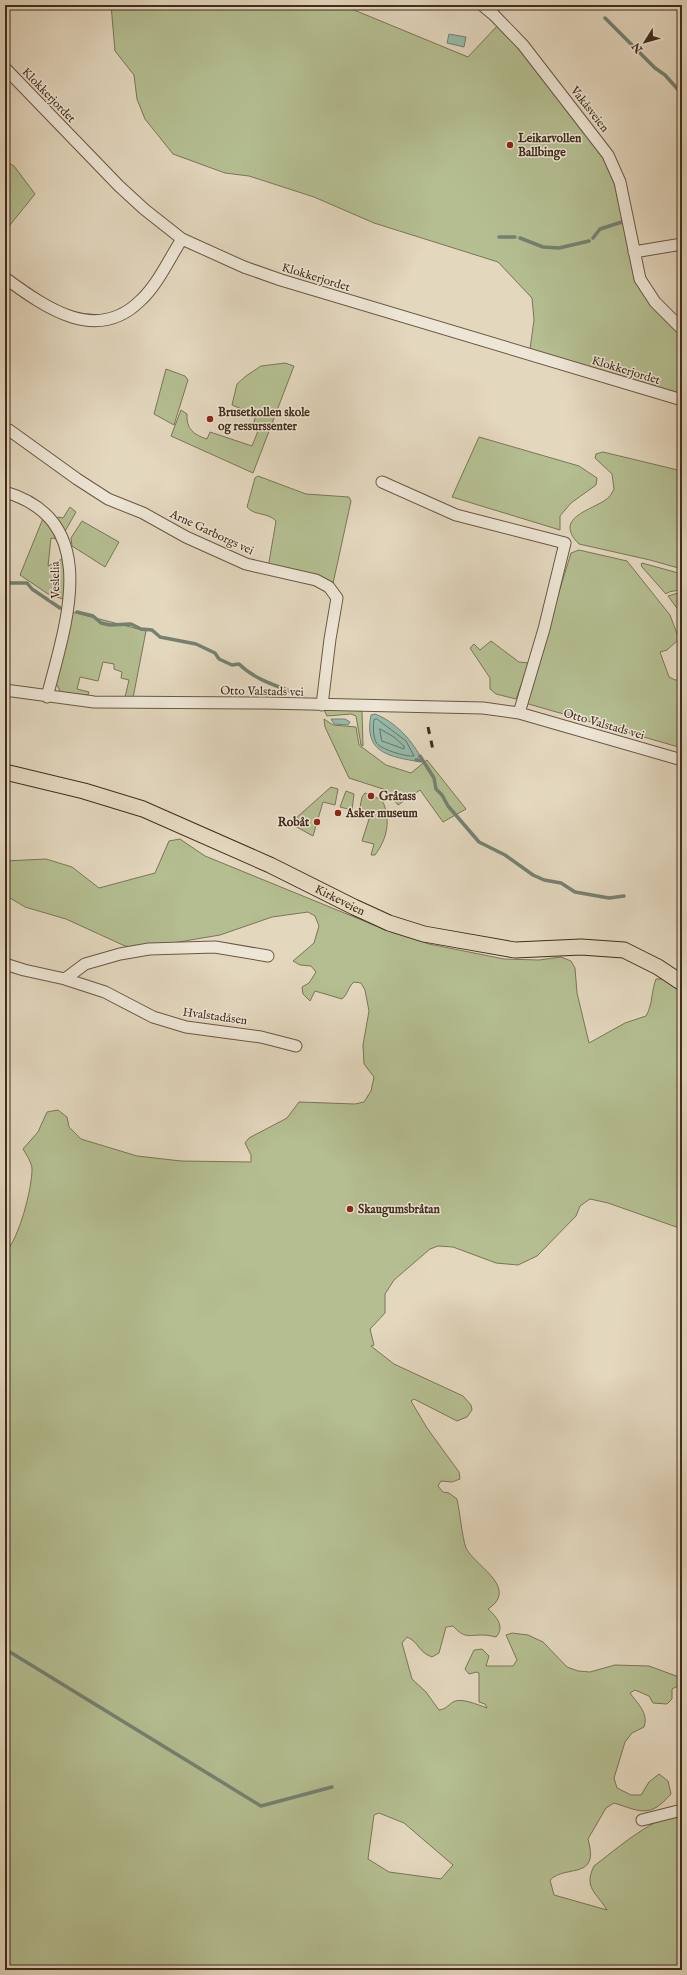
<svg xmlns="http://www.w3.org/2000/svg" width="687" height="1975" font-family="'IM FELL English',serif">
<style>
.green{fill:#b4be91;stroke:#7b7556;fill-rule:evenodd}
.water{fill:#96baab;stroke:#748171}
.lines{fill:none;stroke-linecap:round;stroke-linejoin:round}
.shore{stroke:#6c7363;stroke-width:1}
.stream{stroke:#748171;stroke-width:3.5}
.minor-casing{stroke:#6a5744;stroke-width:13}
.major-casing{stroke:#422c1b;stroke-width:17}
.minor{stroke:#ede5d5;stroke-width:11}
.major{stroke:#e3d7be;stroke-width:15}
.rail{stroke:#422c1b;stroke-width:3;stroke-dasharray:7 7;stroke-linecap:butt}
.poi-dot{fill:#8f2418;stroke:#ede5d5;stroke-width:1.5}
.labels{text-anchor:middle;stroke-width:3;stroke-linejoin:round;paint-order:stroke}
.street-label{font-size:12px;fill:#422c1b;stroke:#ede5d5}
.poi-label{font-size:12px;font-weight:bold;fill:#422c1b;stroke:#ede5d5;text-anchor:start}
</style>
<rect width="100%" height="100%" fill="#e3d7be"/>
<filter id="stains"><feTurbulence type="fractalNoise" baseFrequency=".005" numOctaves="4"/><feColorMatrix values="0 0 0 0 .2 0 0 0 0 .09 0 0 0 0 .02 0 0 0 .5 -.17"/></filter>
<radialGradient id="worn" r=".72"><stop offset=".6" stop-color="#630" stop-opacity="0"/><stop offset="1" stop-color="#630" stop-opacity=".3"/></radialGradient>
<path class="green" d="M 111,5 L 342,5 L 468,57 L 498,25 L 522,50 L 595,143 L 609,167 L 617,191 L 634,277 L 640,290 L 682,335 L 682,394 L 530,349 L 534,320 L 532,298 L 498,262 L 374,223 L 314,197 L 249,176 L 225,173 L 173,154 L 145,119 L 137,99 L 134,75 L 115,51 Z
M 5,161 L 14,166 L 35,194 L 5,231 Z
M 285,363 L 294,366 L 253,473 L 171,436 L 181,410 L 187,414 C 186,429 194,435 207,439 L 210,432 L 252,446 L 258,431 L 252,429 L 256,415 L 232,405 L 237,384 L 246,376 L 261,366 Z
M 166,369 L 185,376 L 188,380 L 174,425 L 154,414 Z
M 479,437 L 579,466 L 597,478 L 596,485 L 571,503 L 560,516 L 560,530 L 452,497 Z
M 603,452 L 682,471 L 682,569 L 650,560 L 579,544 C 551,516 596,510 609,497 C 611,495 613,491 614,489 L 612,474 L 595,458 L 596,454 Z
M 258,476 L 306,494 L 349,497 L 351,501 L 332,588 L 268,568 L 276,521 C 268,512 254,516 247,507 L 255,478 Z
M 70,507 L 76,512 L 64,533 L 56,522 L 58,517 L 63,518 Z
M 44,516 L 57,539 L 51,538 L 48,566 L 64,558 L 66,600 L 48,594 L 20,575 Z
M 82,521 L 119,542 L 105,567 L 72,546 L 71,538 Z
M 579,550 L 627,561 L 670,615 L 679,639 L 667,650 L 660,652 L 669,677 L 675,680 L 682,679 L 682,748 L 525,703 L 571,553 Z
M 642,563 L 682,574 L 682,587 L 679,590 L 669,592 L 666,594 L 642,567 L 641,564 Z
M 678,593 L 682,596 L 682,615 L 668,596 Z
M 72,612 L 146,631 L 133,698 L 125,697 L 129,680 L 121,678 L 122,672 L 114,669 L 114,664 L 103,662 L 98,681 L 80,677 L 77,689 L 89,692 L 88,695 L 61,693 L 56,683 Z
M 491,641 L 519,662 L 529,663 L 516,699 L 496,694 L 490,689 L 490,678 L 470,648 L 474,644 L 480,650 Z
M 336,709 L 362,711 L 363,746 L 361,745 L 356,716 L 351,714 L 327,716 L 324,710 Z
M 324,719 L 333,725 L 356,727 L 359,745 L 386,765 L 411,773 L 427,760 L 466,809 L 443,822 L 420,790 L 398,805 L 386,790 L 349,778 L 325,727 Z
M 331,787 L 338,789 L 335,805 L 323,802 L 313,836 L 293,825 L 295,819 Z
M 346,791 L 354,794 L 352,810 L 340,807 Z
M 365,793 L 382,800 C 391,818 388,838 375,855 L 371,855 L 374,844 L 362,841 L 370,816 L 359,812 L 362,797 Z
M 180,839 L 205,856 L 391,932 L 429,944 L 504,959 L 539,960 L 561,957 L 571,961 L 575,968 L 577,993 L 589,1043 L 625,1023 L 646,1016 C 653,1004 651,992 656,979 L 663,979 L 682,990 L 682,1229 L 608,1203 L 590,1199 L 580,1206 L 576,1216 L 537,1256 L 518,1265 L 496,1263 L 453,1247 L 438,1246 L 430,1249 L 394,1280 L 385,1294 L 385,1313 L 370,1329 L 374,1345 L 371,1346 L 394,1364 L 463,1396 L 471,1405 L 472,1410 L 467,1417 L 457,1421 L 414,1399 L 411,1401 L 427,1428 L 459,1472 L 460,1479 L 452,1482 L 441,1481 L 438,1486 L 443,1492 L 449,1493 L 457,1499 C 460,1512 462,1537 466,1548 C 474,1565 520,1588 488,1609 C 497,1617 505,1627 496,1637 C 492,1636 487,1635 483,1635 C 468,1635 465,1639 453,1626 L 446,1627 L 439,1653 L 432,1657 C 418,1652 419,1642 407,1637 L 402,1643 L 412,1679 L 426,1692 L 439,1710 C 446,1709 447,1706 453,1702 C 461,1697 478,1705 487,1708 L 485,1704 L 479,1702 L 479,1673 L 477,1672 L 469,1674 L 465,1669 L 474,1650 L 482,1649 L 489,1656 L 486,1666 L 513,1666 L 517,1660 L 506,1635 L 512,1633 L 528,1635 L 543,1642 L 567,1667 L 578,1671 L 590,1672 L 615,1665 L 649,1666 L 679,1677 L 682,1684 L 672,1689 L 672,1699 L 667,1704 L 653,1703 L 649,1696 L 635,1690 L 630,1693 C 637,1703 649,1713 644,1727 L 632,1733 L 625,1742 L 614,1778 L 617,1788 L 631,1795 L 641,1795 L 649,1782 L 659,1774 L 668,1781 L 671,1794 C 650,1818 642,1812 614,1803 L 606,1808 L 588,1839 C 600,1881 566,1864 550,1880 L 554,1895 L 607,1910 C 597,1893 583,1888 594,1866 C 614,1851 657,1813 682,1815 L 682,1970 L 5,1970 L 5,1253 C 19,1239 32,1189 32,1169 C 32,1163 26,1154 23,1149 L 38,1132 L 47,1112 L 58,1110 L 67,1117 L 69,1127 L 81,1139 L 137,1156 L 181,1161 L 251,1162 L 251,1155 L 245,1143 L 249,1138 L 287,1118 L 299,1102 L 355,1104 L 364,1102 L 371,1091 L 374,1077 L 364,1064 L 363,1045 L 369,1011 L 365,990 L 361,983 L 354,982 C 348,987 348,994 342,999 L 315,991 L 310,1001 L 303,994 L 302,987 L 309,983 L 316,972 L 311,966 L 300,965 L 293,961 L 314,943 L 319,926 L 315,916 L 308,912 L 272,917 L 220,935 L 143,948 L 125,946 L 66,919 L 25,907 L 5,895 L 5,861 L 46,859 L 72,867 L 99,888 L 155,873 L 169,841 ZM 379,1813 L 404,1823 L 453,1865 L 441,1879 L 389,1872 L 368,1859 L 374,1815 Z"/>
<path class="water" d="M 449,34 L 466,37 L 464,47 L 447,43 Z
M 375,714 C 394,721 411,739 420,756 L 415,761 C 385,756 364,750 371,715 Z
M 331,719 L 345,719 L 350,722 L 348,725 L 334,724 Z"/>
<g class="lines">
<path class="shore" d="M 377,719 L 406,741 L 414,756 C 406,757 379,749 376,742 C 373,736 373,726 374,720 Z
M 380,729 L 394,737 L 404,746 L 404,749 L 382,741 Z"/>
<path class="stream" d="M 605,18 L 655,68 L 665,75 L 682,94
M 499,237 L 515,237
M 520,238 L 543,247 L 559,248 L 589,241
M 593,238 L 600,229 L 622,222
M 5,580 L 11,583 L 27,583 L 32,589 L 60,608
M 77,612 L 93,616 L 101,623 L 110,625 L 131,624 L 141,629 L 152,630 L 160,637 L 196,644 L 215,653 L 219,659 L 232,665 L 239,664 C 256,681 281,687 303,696
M 420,756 L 434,778 L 436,789 L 442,795 L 448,806 L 479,842 L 505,855 L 533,875 L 544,880 L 561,883 L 575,892 L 609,898 L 624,896
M 416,760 L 423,761
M 5,1649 L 261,1806 L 332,1787"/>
<g class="minor-casing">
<path id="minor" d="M 482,5 L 494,15 L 523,45 L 608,155 L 620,182 L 640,279 L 655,302 L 682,329
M 5,68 L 119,186 L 144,209 L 182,239 L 244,267 L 281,280 L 682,400
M 634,252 L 682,244
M 5,278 C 45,307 96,345 141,300 C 158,284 169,259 182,239
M 9,430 L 77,479 L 108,499 L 143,513 L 186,537 L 246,564 L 316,580 L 329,587 L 337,598 L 330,639 L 322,705
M 382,482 L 456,515 L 565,543 L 544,629 L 519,713
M 5,492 C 104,521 65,626 47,697
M 5,690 L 94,702 L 265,703 L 483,708 L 519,713 L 682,760
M 5,964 L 24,970 L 65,979 L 105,992 L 153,1017 L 186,1027 L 261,1037 L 296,1046
M 65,979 L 85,964 L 120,954 L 149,949 L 215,947 L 268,956
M 642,1820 L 682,1810"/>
</g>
<g class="major-casing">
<g id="major">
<path id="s1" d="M 5,772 L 84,791 L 143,809 L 270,865 L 354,907 L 389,923 L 424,934 L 515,950 L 581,947 L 624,950 L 658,967 L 682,983"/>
</g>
</g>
<use href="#minor" class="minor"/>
<use href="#major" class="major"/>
<path class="rail" d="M 428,727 L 433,750"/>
</g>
<g class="poi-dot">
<circle cx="510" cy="145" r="4"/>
<circle cx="210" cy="419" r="4"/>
<circle cx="371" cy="796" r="4"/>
<circle cx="338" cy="813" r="4"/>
<circle cx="317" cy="822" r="4"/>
<circle cx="350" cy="1209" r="4"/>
</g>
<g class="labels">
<g class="street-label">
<text transform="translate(49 95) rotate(46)" y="4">Klokkerjordet</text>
<text transform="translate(590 109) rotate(52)" y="4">Vakåsveien</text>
<text transform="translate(316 277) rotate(17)" y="4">Klokkerjordet</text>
<text transform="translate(626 370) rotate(17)" y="4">Klokkerjordet</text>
<text transform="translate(212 532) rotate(25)" y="4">Arne Garborgs vei</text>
<text transform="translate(55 580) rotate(-91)" y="4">Veslelia</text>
<text transform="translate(262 691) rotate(1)" y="4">Otto Valstads vei</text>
<text transform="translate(604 724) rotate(16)" y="4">Otto Valstads vei</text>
<text dy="4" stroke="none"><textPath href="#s1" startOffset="360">Kirkeveien</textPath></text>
<text transform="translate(215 1016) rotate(8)" y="4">Hvalstadåsen</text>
</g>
<g class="poi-label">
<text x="518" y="142">Leikarvollen<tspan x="518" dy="14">Ballbinge</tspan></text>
<text x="218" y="416">Brusetkollen skole<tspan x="218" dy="14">og ressurssenter</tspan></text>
<text x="379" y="800">Gråtass</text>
<text x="346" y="817">Asker museum</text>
<text x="309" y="826" text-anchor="end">Robåt</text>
<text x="358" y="1213">Skaugumsbråtan</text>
</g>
</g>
<rect width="687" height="1975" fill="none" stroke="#e3d7be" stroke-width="20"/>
<rect x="6" y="6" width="675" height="1963" fill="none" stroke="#422c1b" stroke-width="2"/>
<rect x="10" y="10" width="667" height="1955" fill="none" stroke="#422c1b"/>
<g transform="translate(645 42) rotate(233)" stroke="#ede5d5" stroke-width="3" paint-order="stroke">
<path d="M0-3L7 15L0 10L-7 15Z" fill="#422c1b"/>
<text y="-6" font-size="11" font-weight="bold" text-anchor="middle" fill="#422c1b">N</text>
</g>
<rect width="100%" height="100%" filter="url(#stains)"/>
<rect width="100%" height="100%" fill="url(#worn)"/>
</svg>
